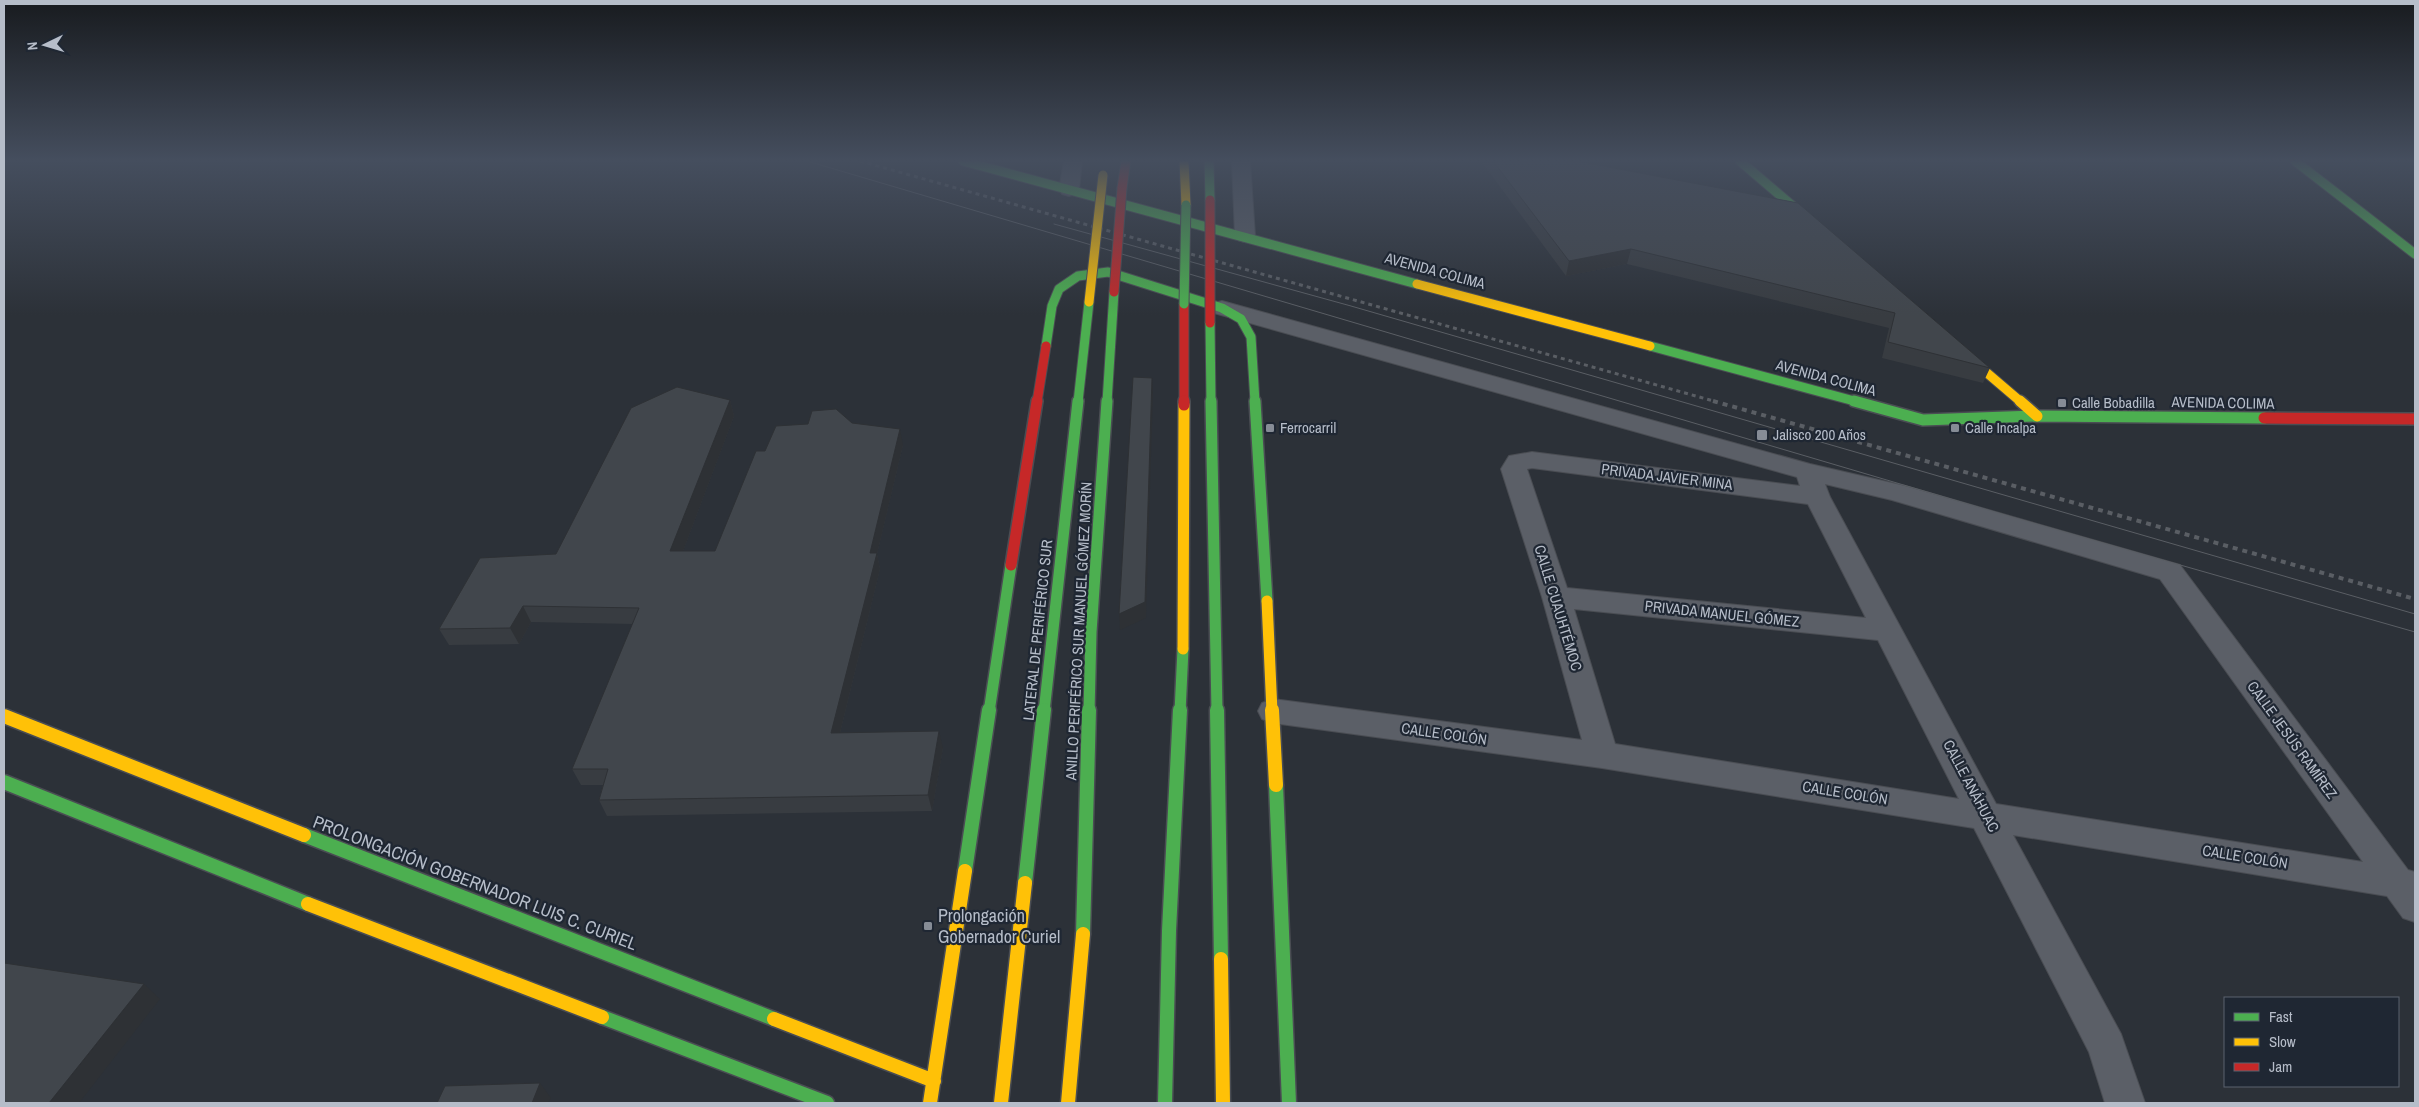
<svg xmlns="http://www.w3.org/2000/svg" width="2419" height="1107" font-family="'Archivo Narrow',sans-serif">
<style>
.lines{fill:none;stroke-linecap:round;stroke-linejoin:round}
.street-casing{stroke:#4a4d53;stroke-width:2}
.fast-far2-casing{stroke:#4a4d53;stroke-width:11}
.fast-far1-casing{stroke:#4a4d53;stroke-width:14}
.fast-casing{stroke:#4a4d53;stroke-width:17}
.slow-far2-casing{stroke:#4a4d53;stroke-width:11}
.slow-far1-casing{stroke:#4a4d53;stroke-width:14}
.slow-casing{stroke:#4a4d53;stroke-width:17}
.jam-far1-casing{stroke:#4a4d53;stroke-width:11}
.jam-casing{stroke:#4a4d53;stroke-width:14}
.street{fill:#5b5f67;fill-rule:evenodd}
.fast-far2{stroke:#4caf50;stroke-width:9}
.fast-far1{stroke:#4caf50;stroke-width:11}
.fast{stroke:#4caf50;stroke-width:14}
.slow-far2{stroke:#ffc107;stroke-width:9}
.slow-far1{stroke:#ffc107;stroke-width:11}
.slow{stroke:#ffc107;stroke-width:14}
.jam-far1{stroke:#c62828;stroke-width:9}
.jam{stroke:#c62828;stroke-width:11}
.tram{stroke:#5a5e64;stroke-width:1}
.rail-far1{stroke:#5a5e64;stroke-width:3;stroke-dasharray:4 4;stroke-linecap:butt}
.rail{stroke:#5a5e64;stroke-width:4;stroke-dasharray:5 5;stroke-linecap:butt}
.fast-bridge-casing{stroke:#4a4d53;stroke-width:11;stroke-linecap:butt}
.slow-bridge-casing{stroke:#4a4d53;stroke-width:11;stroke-linecap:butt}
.jam-bridge-casing{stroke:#4a4d53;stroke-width:11;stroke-linecap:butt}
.fast-bridge{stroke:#4caf50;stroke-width:9}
.slow-bridge{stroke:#ffc107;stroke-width:9}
.jam-bridge{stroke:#c62828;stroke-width:9}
.wall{fill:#383c41}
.shaded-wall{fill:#2e3135}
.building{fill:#41464c;stroke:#2e3135}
.poi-dot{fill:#868c96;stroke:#1f2733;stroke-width:2}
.labels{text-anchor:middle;stroke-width:4.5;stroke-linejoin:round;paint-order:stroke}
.street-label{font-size:15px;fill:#b6bdc9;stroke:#1f2733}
.poi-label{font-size:15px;fill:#b6bdc9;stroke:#1f2733;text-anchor:start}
.near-street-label{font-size:18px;fill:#b6bdc9;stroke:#1f2733}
.near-poi-label{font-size:18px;fill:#b6bdc9;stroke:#1f2733;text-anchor:start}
</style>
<rect width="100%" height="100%" fill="#2c3138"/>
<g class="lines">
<g class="street-casing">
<path id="street" d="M 1064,161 L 1082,161 L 1079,190 L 1076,194 L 1069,196 L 1062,194 L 1059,190 Z
M 1232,161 L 1250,161 L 1255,236 L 1252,240 L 1245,242 L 1238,240 L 1235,236 Z
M 1222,301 L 1810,464 L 1905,486 L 2180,565 L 2408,870 L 2415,872 L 2415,922 L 2403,918 L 2387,896 L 2013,835 L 2121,1034 L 2145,1103 L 2105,1103 L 2089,1052 L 1974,828 L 1602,768 L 1273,723 L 1262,719 L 1258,711 L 1262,703 L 1273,699 L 1582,740 L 1542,597 L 1501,469 L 1509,456 L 1532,452 L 1800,486 L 1797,477 L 1214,313 L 1211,308 L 1214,303 ZM 1532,468 L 1808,504 L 1866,618 L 1567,588 L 1527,469 ZM 1825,484 L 1892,500 L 2160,579 L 2363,862 L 1996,804 L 1830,497 ZM 1574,609 L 1878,640 L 1959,799 L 1615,744 Z"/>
</g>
<g class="fast-far2-casing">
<path id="fast-far2" d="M 963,161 L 1417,284
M 1209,161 L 1210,200
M 1740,161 L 1816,226
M 2295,161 L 2415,254
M 1210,323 L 1211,402
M 1046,346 L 1052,306 L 1059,289 L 1078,276 L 1108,272 L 1222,308 L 1241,319 L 1251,337 L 1255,402
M 1650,346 L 1858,402
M 1078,402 L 1089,302
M 1107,402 L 1114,292"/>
</g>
<g class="fast-far1-casing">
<path id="fast-far1" d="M 1211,401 L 1217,712
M 1255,401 L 1267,601
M 1854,401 L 1923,420 L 2037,416 L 2264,418
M 989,712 L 1011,565
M 1044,712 L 1078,401
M 1089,712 L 1091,632 L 1107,401
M 1180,712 L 1183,649"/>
</g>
<g class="fast-casing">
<path id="fast" d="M 1217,710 L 1221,959
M 4,782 L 308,904
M 1276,785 L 1289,1103
M 304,835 L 774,1019
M 965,871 L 989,710
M 1025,883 L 1044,710
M 1083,934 L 1089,710
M 602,1017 L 827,1103
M 1165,1103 L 1169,931 L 1180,710"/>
</g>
<g class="slow-far2-casing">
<path id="slow-far2" d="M 1184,161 L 1186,205
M 1417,284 L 1650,346
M 1959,349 L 2021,402"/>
</g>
<g class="slow-far1-casing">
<path id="slow-far1" d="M 2020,401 L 2037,416
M 1267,601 L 1272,712
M 1183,649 L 1184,405"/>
</g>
<g class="slow-casing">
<path id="slow" d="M 1272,710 L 1276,785
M 4,716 L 304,835
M 308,904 L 602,1017
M 1221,959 L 1223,1103
M 774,1019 L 934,1081
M 930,1103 L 965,871
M 1001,1103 L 1025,883
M 1068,1103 L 1083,934"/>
</g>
<g class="jam-far1-casing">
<path id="jam-far1" d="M 1122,188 L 1126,161
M 1184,304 L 1184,402
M 1037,402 L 1046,346"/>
</g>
<g class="jam-casing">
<path id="jam" d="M 1184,401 L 1184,405
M 2264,418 L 2415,419
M 1011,565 L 1037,401"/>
</g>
<use href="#street" class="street"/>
<use href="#fast-far2" class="fast-far2"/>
<use href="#fast-far1" class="fast-far1"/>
<use href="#fast" class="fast"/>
<use href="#slow-far2" class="slow-far2"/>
<use href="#slow-far1" class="slow-far1"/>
<use href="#slow" class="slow"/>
<use href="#jam-far1" class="jam-far1"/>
<use href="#jam" class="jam"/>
<path class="tram" d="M 807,161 L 2012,517 L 2415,632
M 1054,224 L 1351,306 L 2415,614"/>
<path class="rail-far1" d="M 860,161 L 1717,402"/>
<path class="rail" d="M 1713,401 L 2415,599"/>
<g class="fast-bridge-casing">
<path id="fast-bridge" d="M 1184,304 L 1186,205"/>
</g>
<g class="slow-bridge-casing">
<path id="slow-bridge" d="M 1089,302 L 1103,175"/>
</g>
<g class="jam-bridge-casing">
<path id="jam-bridge" d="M 1210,200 L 1210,323
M 1114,292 L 1122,188"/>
</g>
<use href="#fast-bridge" class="fast-bridge"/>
<use href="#slow-bridge" class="slow-bridge"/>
<use href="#jam-bridge" class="jam-bridge"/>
</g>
<path class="wall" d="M 1481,161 L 1577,161 L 1798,203 L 1990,368 L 1983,383 L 1882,358 L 1889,328 L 1627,264 L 1566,276 Z
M 730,400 L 734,416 L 683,551 L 715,551 L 765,451 L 852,423 L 903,445 L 877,554 L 880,569 L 840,733 L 943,748 L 932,811 L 607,816 L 599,800 L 603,785 L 581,785 L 572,769 L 633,624 L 531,622 L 519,644 L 449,645 L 439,629 L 556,554 Z"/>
<path class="shaded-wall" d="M 1631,249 L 1627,264 L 1566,276 L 1569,261 Z
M 1152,378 L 1153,393 L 1146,618 L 1120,630 L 1119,614 Z
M 730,400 L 734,416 L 677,567 L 670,551 Z
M 900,429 L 903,445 L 877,554 L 880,569 L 836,749 L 831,733 L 870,553 Z
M 523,606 L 531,622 L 519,644 L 510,628 Z
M 939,731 L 943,748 L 932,811 L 928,795 Z
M 144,984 L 160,999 L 79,1103 L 49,1103 Z
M 540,1083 L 551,1098 L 548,1103 L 532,1103 Z"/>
<path class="building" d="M 1493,161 L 1577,161 L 1798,203 L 1990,368 L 1888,342 L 1895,313 L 1631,249 L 1569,261 Z
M 1133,377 L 1152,378 L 1145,602 L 1119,614 Z
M 677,387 L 730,400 L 670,551 L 715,551 L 756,451 L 765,451 L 776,426 L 808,424 L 812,411 L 836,409 L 852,423 L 900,429 L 870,553 L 877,553 L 831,733 L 939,731 L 928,795 L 599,800 L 608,769 L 572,769 L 639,608 L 523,606 L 510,628 L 439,629 L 480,558 L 556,554 L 631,408 Z
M 4,963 L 144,984 L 49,1103 L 4,1103 Z
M 540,1083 L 532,1103 L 437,1103 L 445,1086 Z"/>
<linearGradient id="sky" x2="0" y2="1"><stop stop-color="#181b1f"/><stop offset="0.51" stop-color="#454e5e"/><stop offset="1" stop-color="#454e5e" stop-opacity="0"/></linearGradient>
<rect width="2419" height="315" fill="url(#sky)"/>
<g class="poi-dot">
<rect x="2057" y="398" width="10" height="10" rx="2.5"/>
<rect x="1265" y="423" width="10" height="10" rx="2.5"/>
<rect x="1950" y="423" width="10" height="10" rx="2.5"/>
<rect x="1756" y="429" width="12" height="12" rx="2.5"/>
<rect x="923" y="921" width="10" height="10" rx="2.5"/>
</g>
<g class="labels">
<g class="street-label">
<text transform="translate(1435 271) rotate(15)" y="5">AVENIDA COLIMA</text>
<text transform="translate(1826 378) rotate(15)" y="5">AVENIDA COLIMA</text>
<text transform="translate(2223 403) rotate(1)" y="5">AVENIDA COLIMA</text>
<text transform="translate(1667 477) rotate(7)" y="5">PRIVADA JAVIER MINA</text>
<text transform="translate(1558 608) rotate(73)" y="5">CALLE CUAUHTÉMOC</text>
<text transform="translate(1722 614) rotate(6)" y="5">PRIVADA MANUEL GÓMEZ</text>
<text transform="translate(1038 630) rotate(-84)" y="5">LATERAL DE PERIFÉRICO SUR</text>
<text transform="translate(1079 631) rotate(-87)" y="5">ANILLO PERIFÉRICO SUR MANUEL GÓMEZ MORÍN</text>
<text transform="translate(1444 734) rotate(8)" y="5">CALLE COLÓN</text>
<text transform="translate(2292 740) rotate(54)" y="5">CALLE JESÚS RAMÍREZ</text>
<text transform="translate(1971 786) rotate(62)" y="5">CALLE ANÁHUAC</text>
<text transform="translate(1845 793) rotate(9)" y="5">CALLE COLÓN</text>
<text transform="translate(2245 857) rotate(9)" y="5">CALLE COLÓN</text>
</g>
<g class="poi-label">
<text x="2072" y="408">Calle Bobadilla</text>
<text x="1280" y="433">Ferrocarril</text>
<text x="1965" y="433">Calle Incalpa</text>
<text x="1773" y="440">Jalisco 200 Años</text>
</g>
<g class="near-street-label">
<text transform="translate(475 883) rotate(21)" y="6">PROLONGACIÓN GOBERNADOR LUIS C. CURIEL</text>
</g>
<g class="near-poi-label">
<text x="938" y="922">Prolongación<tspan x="938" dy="21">Gobernador Curiel</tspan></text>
</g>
</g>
<rect width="2419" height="1107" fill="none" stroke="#b6bdc9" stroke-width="10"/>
<rect x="2224" y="997" width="175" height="90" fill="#1f2733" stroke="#5b636f"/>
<rect x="2234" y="1013" width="25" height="8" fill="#4caf50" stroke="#5b636f"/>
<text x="2269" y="1022" font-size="15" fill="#b6bdc9">Fast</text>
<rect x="2234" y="1038" width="25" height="8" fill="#ffc107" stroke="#5b636f"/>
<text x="2269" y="1047" font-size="15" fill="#b6bdc9">Slow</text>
<rect x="2234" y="1063" width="25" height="8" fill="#c62828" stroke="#5b636f"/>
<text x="2269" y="1072" font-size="15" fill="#b6bdc9">Jam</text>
<g transform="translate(45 45) rotate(265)" stroke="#1f2733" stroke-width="4" paint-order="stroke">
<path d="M0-4L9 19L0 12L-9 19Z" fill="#b6bdc9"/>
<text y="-8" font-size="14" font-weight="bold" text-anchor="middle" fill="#b6bdc9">N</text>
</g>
</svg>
